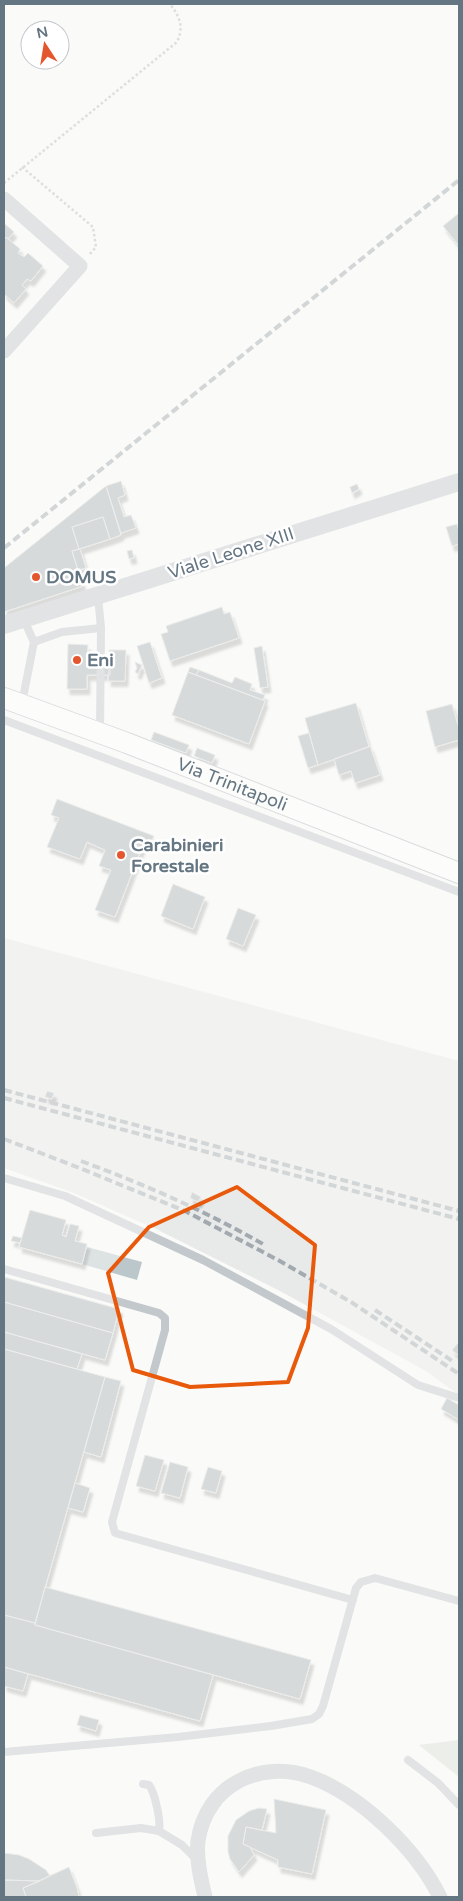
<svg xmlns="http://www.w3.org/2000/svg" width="463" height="1901" font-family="'Varela Round',sans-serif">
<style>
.built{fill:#e8e9e9}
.green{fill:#dadfd7}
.water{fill:#bbc7cb}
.building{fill:#aab3b9;stroke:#dcdcda;filter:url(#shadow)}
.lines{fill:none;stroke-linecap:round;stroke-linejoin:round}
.secondary-casing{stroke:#b3babf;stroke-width:22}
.path{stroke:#bbbfc2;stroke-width:2.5;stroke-dasharray:2.5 2.5;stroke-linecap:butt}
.service{stroke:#c3c8cc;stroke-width:8}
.minor{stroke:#c3c8cc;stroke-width:15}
.tertiary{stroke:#c3c8cc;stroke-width:18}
.secondary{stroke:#fff;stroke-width:20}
.rail{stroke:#a2aab0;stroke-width:4;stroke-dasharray:8 4;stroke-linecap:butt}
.marked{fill:none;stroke:#e8590c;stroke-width:4;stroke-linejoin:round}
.poi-dot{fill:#e4572e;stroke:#fff;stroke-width:2}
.labels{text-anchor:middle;stroke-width:5;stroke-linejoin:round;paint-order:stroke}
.street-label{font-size:18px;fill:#657683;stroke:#fff}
.poi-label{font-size:18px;font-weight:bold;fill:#657683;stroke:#fff;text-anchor:start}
</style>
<defs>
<filter id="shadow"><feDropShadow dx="3" dy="5.5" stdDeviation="1" flood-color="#0004"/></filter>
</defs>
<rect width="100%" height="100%" fill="#fafaf8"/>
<path class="built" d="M 4,938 L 459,1061 L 459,1395 L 426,1371 L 280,1291 L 156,1229 L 74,1193 L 4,1168 Z"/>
<path class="green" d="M 459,1740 L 459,1777 L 419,1745 Z"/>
<path class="water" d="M 87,1247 L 142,1262 L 137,1280 L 82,1264 Z"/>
<path class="building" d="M 459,213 L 459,246 L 443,226 Z
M 4,223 L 14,232 L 8,239 L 6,237 L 4,239 Z
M 6,237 L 20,249 L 18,253 L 24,257 L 28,253 L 43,266 L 31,281 L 27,279 L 22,285 L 26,289 L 14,303 L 4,294 L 4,240 Z
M 121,481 L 125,495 L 118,498 L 124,517 L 131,515 L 136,528 L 121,533 L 106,486 Z
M 357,484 L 359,489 L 352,493 L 350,487 Z
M 106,486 L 121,535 L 110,539 L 103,517 L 72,527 L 79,549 L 72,551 L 83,586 L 4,612 L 4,568 Z
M 103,517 L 110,539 L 79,549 L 72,527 Z
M 457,524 L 459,532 L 459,544 L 452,546 L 446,527 Z
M 80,549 L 86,568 L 78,570 L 72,551 Z
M 132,550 L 134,558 L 129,559 L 127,551 Z
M 222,607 L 224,614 L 230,612 L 239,638 L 170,661 L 161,634 L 168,632 L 166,626 Z
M 150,642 L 162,678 L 149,683 L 137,646 Z
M 68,644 L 88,645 L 87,659 L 110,660 L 110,675 L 87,675 L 87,689 L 67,689 Z
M 262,646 L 268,687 L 260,688 L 254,648 Z
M 109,650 L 126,650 L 125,681 L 108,681 L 110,660 L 109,660 Z
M 135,662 L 142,665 L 138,674 L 135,672 L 137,668 Z
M 190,667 L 199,670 L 196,675 L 188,672 Z
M 199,670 L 232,683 L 235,677 L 252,684 L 250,690 L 265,695 L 263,700 L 196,675 Z
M 188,672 L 265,701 L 249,744 L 172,715 Z
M 356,703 L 369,747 L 318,765 L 305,718 Z
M 452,704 L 459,729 L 459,740 L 435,747 L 426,711 Z
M 154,732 L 189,745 L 186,753 L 151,740 Z
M 309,733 L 318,765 L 308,768 L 298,736 Z
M 370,746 L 380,775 L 355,783 L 351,771 L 339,775 L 334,759 Z
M 197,748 L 215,755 L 212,763 L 194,756 Z
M 57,799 L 154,836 L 150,844 L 144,842 L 115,917 L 95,910 L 111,870 L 99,866 L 105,850 L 87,842 L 80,859 L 47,847 L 59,818 L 51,815 Z
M 173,884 L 205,897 L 193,929 L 161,916 Z
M 238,908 L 256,915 L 243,946 L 226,939 Z
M 47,1091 L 54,1093 L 52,1099 L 45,1097 Z
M 192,1192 L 201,1197 L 198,1202 L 190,1198 Z
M 30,1210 L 66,1220 L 62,1235 L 66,1237 L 70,1224 L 79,1226 L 75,1241 L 87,1244 L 82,1264 L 19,1247 Z
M 13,1236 L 22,1238 L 20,1243 L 11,1241 Z
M 4,1277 L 119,1309 L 113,1333 L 4,1302 Z
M 4,1302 L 113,1333 L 105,1360 L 4,1332 Z
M 4,1332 L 82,1354 L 77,1369 L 4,1349 Z
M 458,1343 L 459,1344 L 459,1356 L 452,1350 Z
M 4,1349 L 105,1377 L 35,1623 L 4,1615 Z
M 105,1377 L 121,1381 L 101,1457 L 84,1452 Z
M 447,1398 L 459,1405 L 459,1420 L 441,1409 Z
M 145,1455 L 164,1460 L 155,1491 L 136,1486 Z
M 170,1462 L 188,1467 L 180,1498 L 161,1493 Z
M 208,1467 L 222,1471 L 216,1493 L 201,1489 Z
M 75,1483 L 90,1488 L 83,1512 L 68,1508 Z
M 45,1587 L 311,1660 L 300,1699 L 35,1625 Z
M 4,1615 L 35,1623 L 35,1625 L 213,1675 L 200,1721 L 4,1667 Z
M 4,1667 L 28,1674 L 23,1691 L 4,1686 Z
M 80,1715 L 99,1720 L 96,1731 L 77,1725 Z
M 274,1799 L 326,1810 L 312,1874 L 278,1867 L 278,1860 L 243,1844 L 246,1827 L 276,1833 Z
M 259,1808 L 267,1809 L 262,1830 L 246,1827 L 243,1844 L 250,1847 L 254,1855 L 239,1872 L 230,1859 L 228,1852 L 228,1836 L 236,1820 L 249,1811 Z
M 4,1853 L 19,1855 L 29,1859 L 46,1870 L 50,1876 L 40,1881 L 4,1880 Z
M 69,1867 L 77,1888 L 79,1897 L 26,1897 L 23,1888 Z
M 4,1880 L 40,1881 L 23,1888 L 26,1897 L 4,1897 Z"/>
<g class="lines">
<g class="secondary-casing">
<g id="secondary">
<path id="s1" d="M 4,698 L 127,743 L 459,873"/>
</g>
</g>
<path class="path" d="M 22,167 L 93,227 L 96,247 L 89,255
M 4,183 L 177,42 C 184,27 180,17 170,4"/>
<path class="service" d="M 98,596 L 101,628 L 100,732
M 34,642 L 62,632 L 101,628
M 22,703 L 34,642 L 23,618
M 4,720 L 459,892
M 4,1178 L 65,1196 L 203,1260 L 331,1329 L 418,1385 L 459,1398
M 4,1269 L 159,1313 L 165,1318 L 165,1330 L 112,1522 L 115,1533 L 353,1600
M 4,1752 L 178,1737 L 271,1726 L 312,1719 L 319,1714 L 323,1706 L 356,1588 L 361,1582 L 375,1578 L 459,1601
M 408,1760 L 438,1783 L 459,1805
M 143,1784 L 149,1785 C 155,1793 161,1821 159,1831 L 182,1845 L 196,1859
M 96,1833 L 141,1828 L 159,1831"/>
<path class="minor" d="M 4,199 L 80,266 L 4,351
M 205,1897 C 201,1879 196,1860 198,1841 C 206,1785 260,1759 311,1777 C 362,1796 416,1849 440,1897"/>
<path class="tertiary" d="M 4,625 L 459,482"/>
<use href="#secondary" class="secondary"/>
<path class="rail" d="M 4,548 L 459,180
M 4,1090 L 459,1211
M 4,1098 L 459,1219
M 4,1139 L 77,1167 L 185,1211 L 278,1260 L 351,1302 L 459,1374
M 81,1161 C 146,1185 203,1210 263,1244
M 375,1310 L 454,1362"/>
</g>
<path d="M0 0H463V1901H0ZM 237,1187 L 315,1245 L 308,1328 L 288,1382 L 190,1387 L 133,1370 L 108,1273 L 149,1227 Z" fill="#fafaf8" fill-opacity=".55" fill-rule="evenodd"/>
<path class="marked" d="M 237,1187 L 315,1245 L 308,1328 L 288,1382 L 190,1387 L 133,1370 L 108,1273 L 149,1227 Z"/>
<g class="poi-dot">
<circle cx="36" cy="577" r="5"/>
<circle cx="77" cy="660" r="5"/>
<circle cx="121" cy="855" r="5"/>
</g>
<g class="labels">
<g class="street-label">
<text transform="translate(231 553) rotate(-18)" y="6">Viale Leone XIII</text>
<text dy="6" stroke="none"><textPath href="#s1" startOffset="244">Via Trinitapoli</textPath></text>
</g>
<g class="poi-label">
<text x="46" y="583">DOMUS</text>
<text x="87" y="666">Eni</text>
<text x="131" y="851">Carabinieri<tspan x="131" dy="21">Forestale</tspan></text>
</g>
</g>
<rect width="463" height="1901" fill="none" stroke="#657683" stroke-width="10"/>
<g transform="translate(45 45) rotate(348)"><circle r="24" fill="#ffffff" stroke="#c1c8cd"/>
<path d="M0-4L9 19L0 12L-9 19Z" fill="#e4572e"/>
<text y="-8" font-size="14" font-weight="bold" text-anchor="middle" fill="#657683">N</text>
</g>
</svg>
